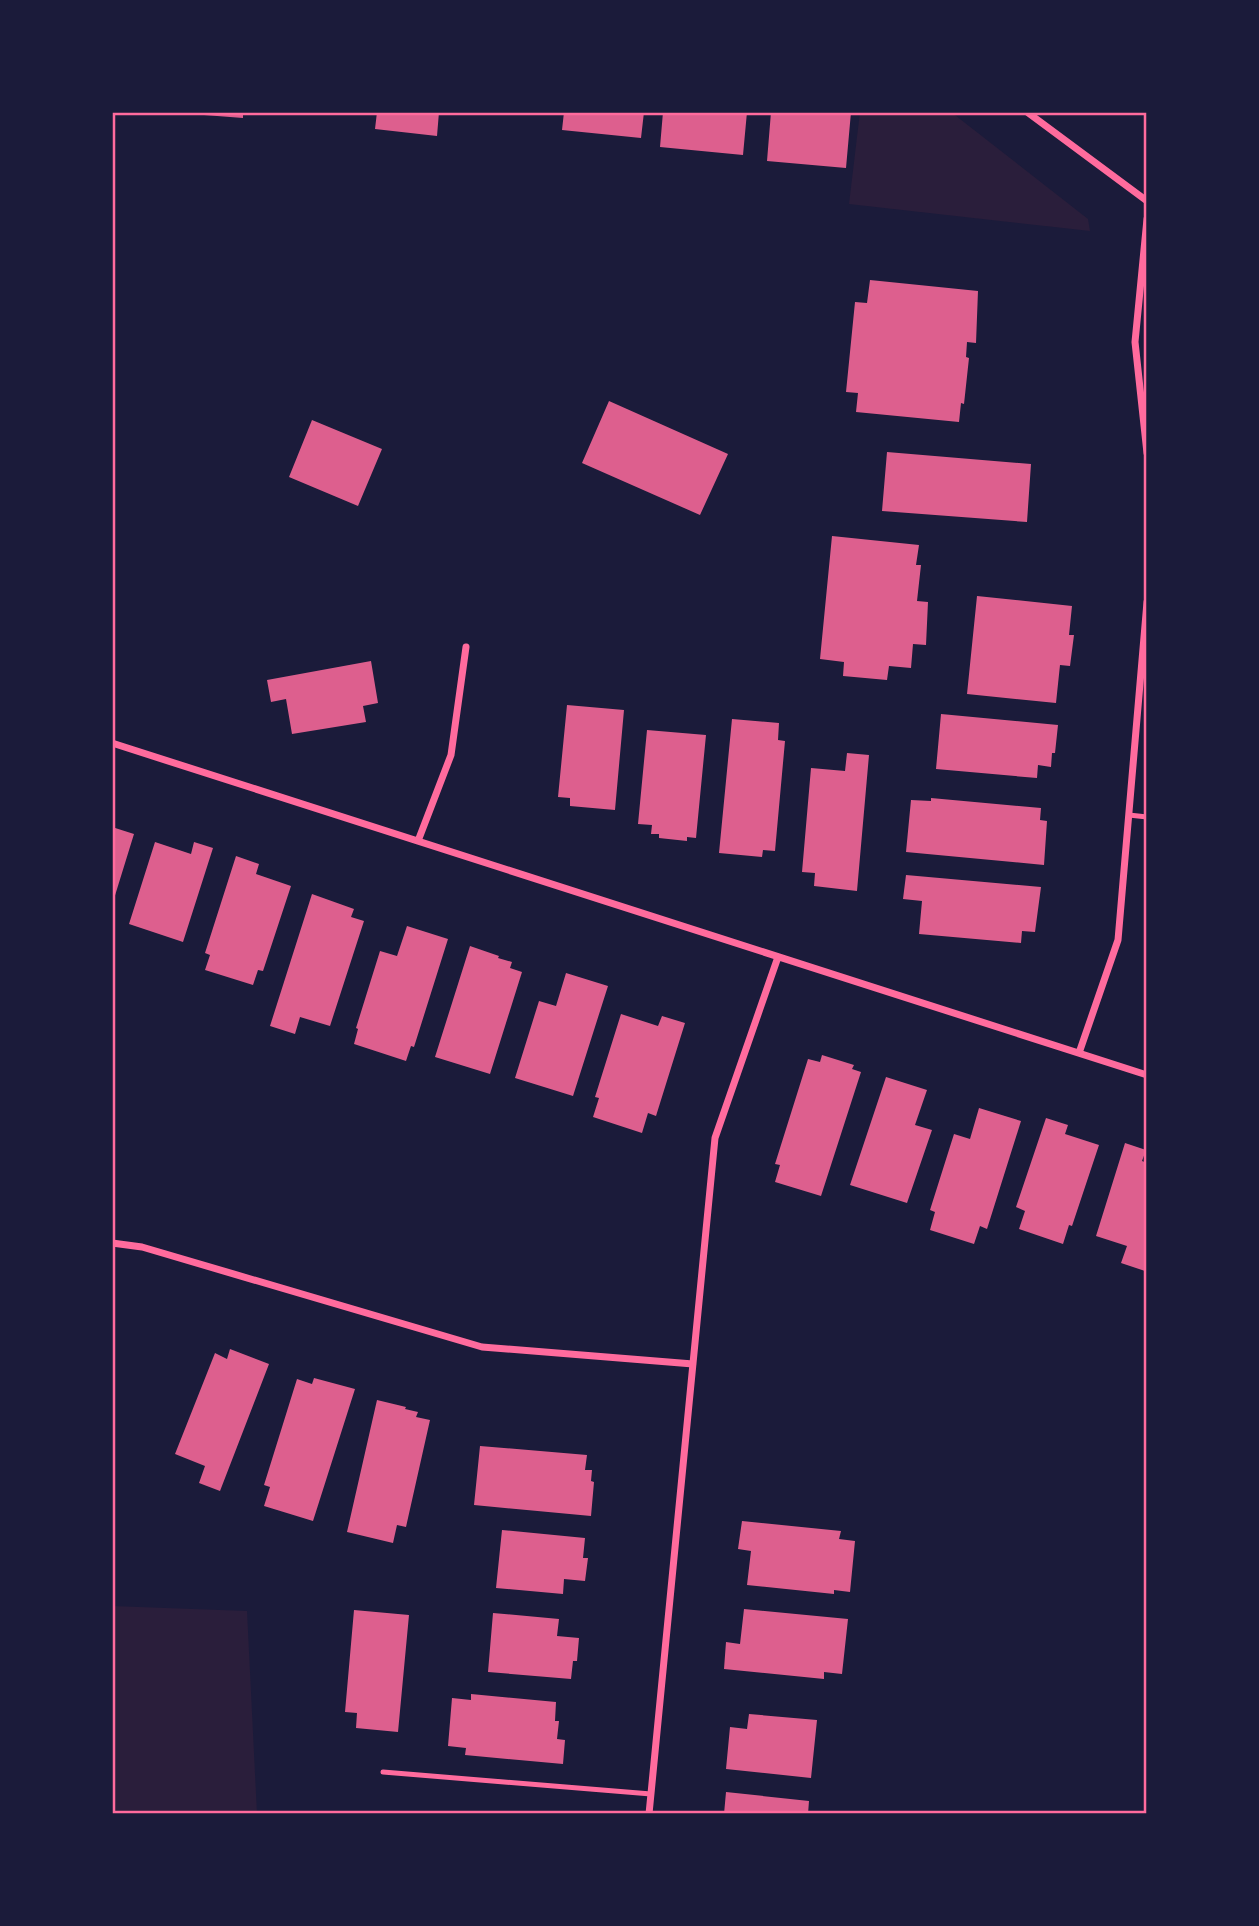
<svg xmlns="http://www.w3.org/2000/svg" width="1259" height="1926" font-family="'IBM Plex Sans',sans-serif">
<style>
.green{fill:#2a1e3b}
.building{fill:#dd5f8e}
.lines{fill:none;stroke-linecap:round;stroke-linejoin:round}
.service{stroke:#ff6b9d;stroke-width:5}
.minor{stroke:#ff6b9d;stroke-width:7}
.neatline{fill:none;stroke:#ff6b9d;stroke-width:2.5}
</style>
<rect width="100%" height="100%" fill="#1b1b3a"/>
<path class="green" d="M 860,112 L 951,112 L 1088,219 L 1090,231 L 849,204 Z
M 112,1606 L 247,1611 L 257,1814 L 112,1814 Z"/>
<path class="building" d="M 192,112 L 243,112 L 243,118 L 191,114 Z
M 377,112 L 439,112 L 437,136 L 375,129 Z
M 564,112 L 644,112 L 641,138 L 562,130 Z
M 663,112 L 747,112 L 743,155 L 660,147 Z
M 771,112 L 851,112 L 846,168 L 767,161 Z
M 870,280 L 978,291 L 976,343 L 967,342 L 966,357 L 969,358 L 964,404 L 961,403 L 959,422 L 856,412 L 858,393 L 846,392 L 855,302 L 867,303 Z
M 609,401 L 728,454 L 700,515 L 582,463 Z
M 312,420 L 382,449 L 358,506 L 289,477 Z
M 887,452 L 1031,464 L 1027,522 L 882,511 Z
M 832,536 L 919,545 L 916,565 L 921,565 L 917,601 L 928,602 L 926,645 L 913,644 L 911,668 L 889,666 L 887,680 L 843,676 L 844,662 L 820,659 Z
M 977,596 L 1072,606 L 1069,635 L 1074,635 L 1070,666 L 1060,665 L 1056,703 L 967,694 Z
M 371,661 L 378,703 L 363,706 L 366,722 L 292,734 L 286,699 L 271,702 L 267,680 Z
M 567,705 L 624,710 L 615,810 L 570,806 L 570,798 L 558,797 Z
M 941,714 L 1058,725 L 1055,753 L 1052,753 L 1051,767 L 1038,765 L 1037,778 L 936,769 Z
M 732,719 L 779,723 L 778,740 L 785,741 L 775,851 L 763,850 L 762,857 L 719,853 Z
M 647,730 L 706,735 L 696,838 L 687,837 L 687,841 L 659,838 L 659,834 L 651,834 L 652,825 L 638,824 Z
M 847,753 L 869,755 L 857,891 L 814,886 L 815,873 L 802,872 L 811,768 L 845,771 Z
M 931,798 L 1041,808 L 1040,820 L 1047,821 L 1044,865 L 906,852 L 911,800 L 931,801 Z
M 112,827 L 134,834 L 113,902 L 112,902 Z
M 155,842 L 191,854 L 194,842 L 213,848 L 183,942 L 129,924 Z
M 236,856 L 259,864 L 256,874 L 291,886 L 263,971 L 258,970 L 253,985 L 205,970 L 210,955 L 205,953 Z
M 906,875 L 1041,887 L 1035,932 L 1022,931 L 1021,943 L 919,934 L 922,901 L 903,899 Z
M 312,894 L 354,909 L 351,917 L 364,921 L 330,1026 L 300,1017 L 295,1034 L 270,1026 Z
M 407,926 L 448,939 L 414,1047 L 411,1046 L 406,1061 L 354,1044 L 358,1029 L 356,1028 L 380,951 L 397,956 Z
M 470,946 L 499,956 L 498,958 L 512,962 L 510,968 L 522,972 L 490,1074 L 435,1057 Z
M 566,973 L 608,986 L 573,1096 L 515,1078 L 539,1001 L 556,1006 Z
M 621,1014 L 658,1026 L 662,1016 L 685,1023 L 656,1116 L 648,1113 L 642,1133 L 593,1117 L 599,1098 L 595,1097 Z
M 822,1055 L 854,1065 L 852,1069 L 861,1072 L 821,1196 L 775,1182 L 780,1165 L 775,1164 L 808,1059 L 820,1062 Z
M 886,1077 L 927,1090 L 915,1125 L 932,1130 L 907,1203 L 850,1185 Z
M 979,1108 L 1021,1121 L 987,1229 L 980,1226 L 974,1244 L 930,1230 L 935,1212 L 930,1210 L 954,1134 L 970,1139 Z
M 1046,1118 L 1068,1125 L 1065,1134 L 1099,1145 L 1072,1226 L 1069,1225 L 1063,1244 L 1019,1229 L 1025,1211 L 1016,1207 Z
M 1125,1143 L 1146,1150 L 1142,1161 L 1147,1163 L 1147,1263 L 1145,1271 L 1121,1263 L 1127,1246 L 1096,1236 Z
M 230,1349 L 269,1364 L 220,1491 L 199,1483 L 205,1466 L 175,1454 L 215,1353 L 227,1359 Z
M 314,1378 L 355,1389 L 313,1521 L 264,1506 L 270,1487 L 264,1485 L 297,1379 L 312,1384 Z
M 377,1400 L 406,1407 L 405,1409 L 418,1412 L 416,1417 L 430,1420 L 406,1527 L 397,1525 L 393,1543 L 347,1532 Z
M 480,1446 L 587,1455 L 585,1470 L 592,1470 L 591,1481 L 594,1482 L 591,1516 L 474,1505 Z
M 742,1521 L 841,1531 L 839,1539 L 855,1541 L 850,1592 L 834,1590 L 834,1594 L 747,1585 L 751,1551 L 738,1549 Z
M 502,1530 L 585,1538 L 583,1558 L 588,1558 L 585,1581 L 564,1579 L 563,1594 L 496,1588 Z
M 744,1609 L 848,1619 L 842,1674 L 824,1672 L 824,1679 L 724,1669 L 726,1642 L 740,1644 Z
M 354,1610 L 409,1615 L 398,1732 L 356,1728 L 357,1713 L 345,1712 Z
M 493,1613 L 559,1619 L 557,1636 L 579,1638 L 577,1661 L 573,1661 L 571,1679 L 488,1672 Z
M 471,1694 L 556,1702 L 555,1721 L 559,1721 L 557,1739 L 565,1740 L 563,1764 L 465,1755 L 466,1748 L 448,1746 L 452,1698 L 471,1700 Z
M 749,1714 L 817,1720 L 811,1778 L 726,1769 L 730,1727 L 747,1729 Z
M 726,1792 L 809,1801 L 808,1814 L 724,1814 Z"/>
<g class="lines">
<path class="service" d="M 1129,815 L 1147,817
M 383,1772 L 651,1794"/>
<path class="minor" d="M 1027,112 L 1147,201
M 1147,219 L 1135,342 L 1147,453
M 112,743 L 1147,1075
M 418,841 L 451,755 L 466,647
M 1079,1053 L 1118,940 L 1147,602
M 112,1243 L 142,1247 L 482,1347 L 693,1364
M 649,1814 L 715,1138 L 778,957"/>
</g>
<rect width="1259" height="1926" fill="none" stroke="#1b1b3a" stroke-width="228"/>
<rect x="114" y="114" width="1031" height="1698" class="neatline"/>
</svg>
